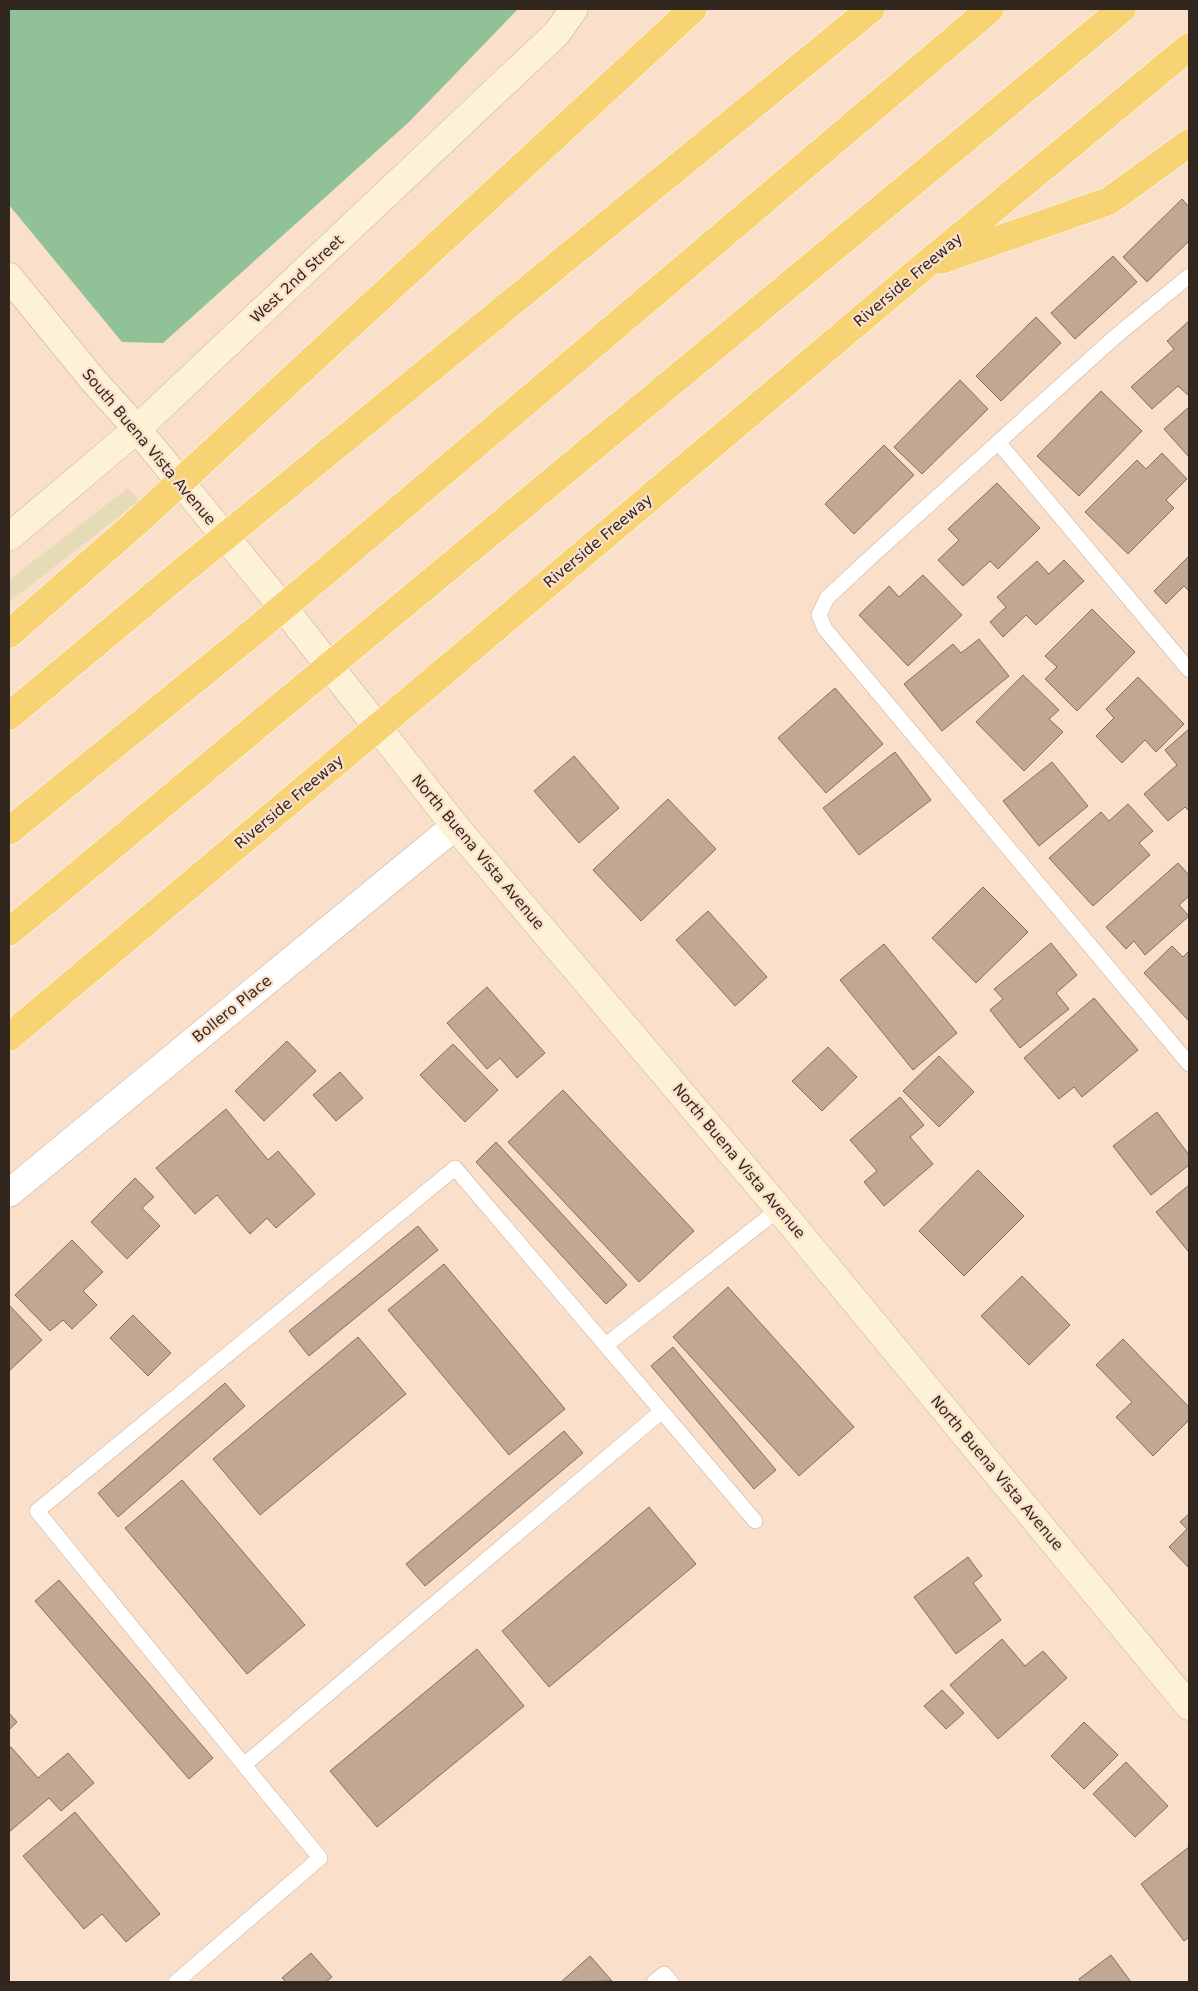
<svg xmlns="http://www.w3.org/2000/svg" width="1198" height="1991" font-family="'DejaVu Sans',sans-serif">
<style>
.green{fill:#91c297}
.sand{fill:#e5dbb6}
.building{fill:#c1a895;stroke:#866e5c}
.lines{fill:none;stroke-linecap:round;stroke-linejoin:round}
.lane-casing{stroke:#cab09d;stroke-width:16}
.street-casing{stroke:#cab09d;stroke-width:29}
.secondary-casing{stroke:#cab09d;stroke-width:29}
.highway-casing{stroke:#fff;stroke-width:29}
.lane{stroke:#fff;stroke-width:15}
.street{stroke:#fff;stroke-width:28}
.secondary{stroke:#fdf2d5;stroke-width:28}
.highway{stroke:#f8d373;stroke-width:28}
.highway-bridge-casing{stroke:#fff;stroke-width:29;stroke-linecap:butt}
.highway-bridge{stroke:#f8d373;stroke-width:28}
.labels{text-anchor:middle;stroke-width:4.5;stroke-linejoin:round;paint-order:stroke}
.street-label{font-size:15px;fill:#31271f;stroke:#fadfcb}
</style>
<rect width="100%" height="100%" fill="#fadfcb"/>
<path class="green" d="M 9,9 L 518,9 L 409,122 L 163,343 L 122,342 L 9,205 Z"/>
<path class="sand" d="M 128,488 L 139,501 L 9,602 L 9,580 Z"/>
<path class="building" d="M 1182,199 L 1189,207 L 1189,241 L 1147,282 L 1123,257 Z
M 1113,256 L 1137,282 L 1075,339 L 1051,313 Z
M 1036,317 L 1061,343 L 1001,401 L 976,376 Z
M 1189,321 L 1189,396 L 1178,386 L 1152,409 L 1131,387 L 1174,349 L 1167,341 Z
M 960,380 L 988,409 L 922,474 L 894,447 Z
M 1101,391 L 1142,431 L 1079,496 L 1037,456 Z
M 1189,407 L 1189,457 L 1164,429 Z
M 884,445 L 914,475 L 854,534 L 825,504 Z
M 1162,453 L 1187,479 L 1166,500 L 1174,508 L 1128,554 L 1085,512 L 1137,460 L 1146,469 Z
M 997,483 L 1040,528 L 998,569 L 990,561 L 963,586 L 938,560 L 959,540 L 948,529 Z
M 1189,556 L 1189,591 L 1184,586 L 1166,604 L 1154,591 Z
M 1064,560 L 1084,581 L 1036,625 L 1026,615 L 1003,637 L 990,622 L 1006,607 L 997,597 L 1037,561 L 1049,574 Z
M 923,575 L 962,615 L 908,666 L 859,615 L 889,586 L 899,597 Z
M 1092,609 L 1135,652 L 1077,711 L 1045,679 L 1057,667 L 1045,656 Z
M 979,639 L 1009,676 L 942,731 L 904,684 L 953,644 L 961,653 Z
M 1023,675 L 1059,710 L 1049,719 L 1063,732 L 1024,771 L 976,722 Z
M 1138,677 L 1184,724 L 1156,752 L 1145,740 L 1122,763 L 1096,736 L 1114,718 L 1106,709 Z
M 835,688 L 883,744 L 826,793 L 778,738 Z
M 1189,729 L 1189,811 L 1185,807 L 1168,821 L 1144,794 L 1177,765 L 1165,750 Z
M 895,752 L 931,800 L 859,855 L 823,808 Z
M 574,756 L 619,808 L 579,843 L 534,791 Z
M 1052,762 L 1088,806 L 1039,846 L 1003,801 Z
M 668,799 L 716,849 L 641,921 L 593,870 Z
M 1128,804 L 1153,831 L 1139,843 L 1150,855 L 1093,906 L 1049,858 L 1101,812 L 1109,821 Z
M 1178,863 L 1189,875 L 1189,896 L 1179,905 L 1189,916 L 1145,955 L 1134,941 L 1126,949 L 1106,927 Z
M 983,887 L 1028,932 L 976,983 L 932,938 Z
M 708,911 L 767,977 L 735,1006 L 676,940 Z
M 1051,943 L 1077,975 L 1056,993 L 1069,1009 L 1020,1048 L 990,1010 L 1003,999 L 994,989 Z
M 884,944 L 957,1033 L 913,1070 L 840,980 Z
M 1172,946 L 1183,957 L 1189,951 L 1189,1021 L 1144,973 Z
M 487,987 L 545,1053 L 517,1078 L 500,1058 L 487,1069 L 447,1023 Z
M 1094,998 L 1138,1050 L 1082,1097 L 1074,1087 L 1059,1099 L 1024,1058 Z
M 287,1041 L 316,1071 L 264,1121 L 235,1091 Z
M 453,1044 L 498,1090 L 465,1122 L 420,1075 Z
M 828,1047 L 857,1077 L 822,1111 L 792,1081 Z
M 939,1056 L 974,1092 L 939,1127 L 903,1091 Z
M 340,1072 L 363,1098 L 336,1121 L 313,1095 Z
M 563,1090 L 694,1231 L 639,1282 L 508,1142 Z
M 900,1097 L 924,1125 L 910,1137 L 933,1164 L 884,1206 L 864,1182 L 877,1171 L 850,1140 Z
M 226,1109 L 268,1160 L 278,1151 L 315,1194 L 276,1228 L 267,1218 L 250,1234 L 217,1195 L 195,1214 L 156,1168 Z
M 1157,1112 L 1189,1155 L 1189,1165 L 1151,1195 L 1113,1146 Z
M 496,1142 L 627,1285 L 606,1304 L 476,1162 Z
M 978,1170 L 1024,1216 L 964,1276 L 919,1231 Z
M 135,1178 L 154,1197 L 142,1208 L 160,1226 L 127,1259 L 91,1222 Z
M 1189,1185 L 1189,1250 L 1188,1251 L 1156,1212 Z
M 418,1226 L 438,1250 L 309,1356 L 289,1331 Z
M 72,1240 L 103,1272 L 83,1291 L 97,1305 L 72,1329 L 63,1320 L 50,1331 L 15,1295 Z
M 444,1264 L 565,1409 L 509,1455 L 388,1310 Z
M 1022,1276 L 1070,1325 L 1029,1365 L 981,1316 Z
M 728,1287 L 854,1427 L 799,1476 L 673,1337 Z
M 9,1305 L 42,1340 L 9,1371 Z
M 133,1315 L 171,1353 L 148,1376 L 110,1338 Z
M 358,1337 L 406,1394 L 260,1515 L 213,1459 Z
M 1123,1339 L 1189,1407 L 1189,1420 L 1153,1456 L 1116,1417 L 1132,1402 L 1096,1365 Z
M 673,1347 L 776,1470 L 754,1489 L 651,1366 Z
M 225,1383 L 245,1406 L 118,1517 L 98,1493 Z
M 564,1431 L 583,1453 L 425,1586 L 406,1564 Z
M 182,1480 L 305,1625 L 247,1674 L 125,1528 Z
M 649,1507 L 696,1564 L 549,1687 L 502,1631 Z
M 1189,1514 L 1189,1568 L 1169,1547 L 1187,1529 L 1180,1522 Z
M 968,1557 L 982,1576 L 973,1583 L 1001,1620 L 956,1654 L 914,1597 Z
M 59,1580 L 213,1758 L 189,1779 L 35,1601 Z
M 1002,1639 L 1025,1666 L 1043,1651 L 1067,1678 L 998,1739 L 950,1685 Z
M 477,1649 L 524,1706 L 377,1827 L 330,1771 Z
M 942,1690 L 964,1713 L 946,1729 L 924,1706 Z
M 9,1713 L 17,1722 L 9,1730 Z
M 1084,1722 L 1118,1755 L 1084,1789 L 1051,1756 Z
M 11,1747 L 38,1778 L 68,1753 L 94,1783 L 61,1811 L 49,1798 L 9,1832 L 9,1748 Z
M 1126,1762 L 1168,1806 L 1135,1837 L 1093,1794 Z
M 75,1812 L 160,1914 L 126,1942 L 102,1914 L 84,1929 L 23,1856 Z
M 1189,1847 L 1189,1937 L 1184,1941 L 1141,1884 Z
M 311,1953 L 332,1977 L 326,1982 L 286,1982 L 282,1978 Z
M 1111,1955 L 1131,1982 L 1081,1982 L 1079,1979 Z
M 590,1956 L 612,1981 L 561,1982 Z"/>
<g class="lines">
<g class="lane-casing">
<path id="lane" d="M 1189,276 L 1116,336 L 872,556 L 827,598 L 819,615 L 825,629 L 1189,1064
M 998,442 L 1189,670
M 606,1345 L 779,1209
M 244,1765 L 662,1411
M 176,1982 L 320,1858 L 37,1511 L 455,1168 L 755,1521
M 654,1982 L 664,1974 L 671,1982"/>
</g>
<g class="street-casing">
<path id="street" d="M 9,1193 L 455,826"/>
</g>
<g class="secondary-casing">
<path id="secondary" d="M 9,277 L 93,380 L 137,429 L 290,616 L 455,826 L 779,1209 L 1189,1706
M 9,537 L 137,429 L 557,33 L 574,9"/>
</g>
<g class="highway-casing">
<path id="highway" d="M 941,260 L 1109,201 L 1189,143
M 218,447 L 693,9
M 265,504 L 871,9
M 325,572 L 990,9
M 9,634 L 138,521
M 368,634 L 1122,9
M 428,685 L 923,267 L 1189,47
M 9,716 L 184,570
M 9,831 L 245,639
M 9,932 L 292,697
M 9,1037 L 340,759"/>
</g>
<use href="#lane" class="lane"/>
<use href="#street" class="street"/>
<use href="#secondary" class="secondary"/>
<use href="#highway" class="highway"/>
<g class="highway-bridge-casing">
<path id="highway-bridge" d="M 138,521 L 218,447
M 184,570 L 265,504
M 245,639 L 325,572
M 292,697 L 368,634
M 340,759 L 428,685"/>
</g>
<use href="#highway-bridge" class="highway-bridge"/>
</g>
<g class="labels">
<g class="street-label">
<text transform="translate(297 279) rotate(-43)" y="5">West 2nd Street</text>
<text transform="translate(908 280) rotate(-40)" y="5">Riverside Freeway</text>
<text transform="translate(149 447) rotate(50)" y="5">South Buena Vista Avenue</text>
<text transform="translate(598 541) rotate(-40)" y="5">Riverside Freeway</text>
<text transform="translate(289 802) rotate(-40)" y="5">Riverside Freeway</text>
<text transform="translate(478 852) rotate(50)" y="5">North Buena Vista Avenue</text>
<text transform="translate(232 1009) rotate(-39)" y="5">Bollero Place</text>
<text transform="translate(739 1161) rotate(50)" y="5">North Buena Vista Avenue</text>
<text transform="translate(997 1473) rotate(50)" y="5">North Buena Vista Avenue</text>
</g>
</g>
<rect width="1198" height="1991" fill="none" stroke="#31271f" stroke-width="20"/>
</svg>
